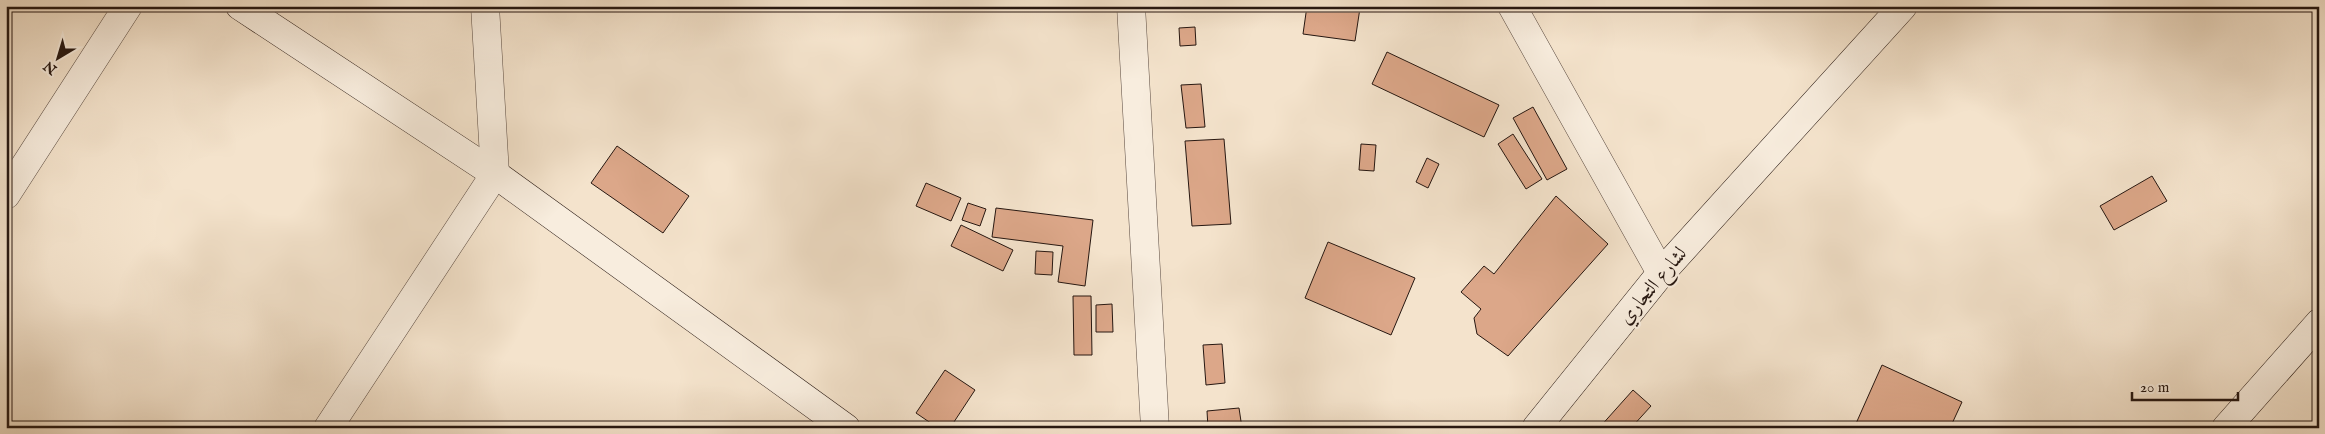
<svg xmlns="http://www.w3.org/2000/svg" width="2325" height="434" font-family="'IM FELL English',Amiri,serif">
<style>
.building{fill:#dca789;stroke:#261711}
.lines{fill:none;stroke-linecap:round;stroke-linejoin:round}
.street-casing{stroke:#5a4a40;stroke-width:29}
.secondary-casing{stroke:#261711;stroke-width:29}
.street{stroke:#f8edde;stroke-width:28}
.secondary{stroke:#f8edde;stroke-width:28}
.labels{text-anchor:middle;stroke-width:4.5;stroke-linejoin:round;paint-order:stroke}
.street-label{font-size:20px;fill:#261711;stroke:#f8edde}
</style>
<rect width="100%" height="100%" fill="#f4e3cc"/>
<filter id="stains"><feTurbulence type="fractalNoise" baseFrequency=".004" numOctaves="4"/><feColorMatrix values="0 0 0 0 .2 0 0 0 0 .09 0 0 0 0 .02 0 0 0 .5 -.17"/></filter>
<radialGradient id="worn" r=".72"><stop offset=".6" stop-color="#630" stop-opacity="0"/><stop offset="1" stop-color="#630" stop-opacity=".3"/></radialGradient>
<path class="building" d="M 1307,6 L 1360,8 L 1355,41 L 1303,34 Z
M 1195,27 L 1196,45 L 1180,46 L 1179,28 Z
M 1387,52 L 1499,105 L 1484,137 L 1372,84 Z
M 1201,84 L 1205,127 L 1186,128 L 1181,85 Z
M 1533,107 L 1567,169 L 1547,180 L 1513,118 Z
M 1513,134 L 1542,179 L 1526,189 L 1498,144 Z
M 1224,139 L 1231,224 L 1192,226 L 1185,141 Z
M 1361,144 L 1376,145 L 1374,171 L 1359,170 Z
M 617,146 L 689,196 L 663,233 L 591,183 Z
M 1427,158 L 1439,164 L 1428,188 L 1416,182 Z
M 2152,176 L 2167,201 L 2114,230 L 2100,206 Z
M 926,183 L 961,198 L 951,221 L 916,206 Z
M 1556,196 L 1608,244 L 1508,356 L 1477,334 L 1474,318 L 1481,309 L 1461,292 L 1484,266 L 1494,274 Z
M 968,203 L 986,209 L 980,226 L 962,220 Z
M 996,208 L 1093,220 L 1085,286 L 1058,282 L 1063,246 L 992,237 Z
M 961,225 L 1013,250 L 1003,271 L 951,246 Z
M 1328,242 L 1415,278 L 1391,335 L 1305,298 Z
M 1036,251 L 1053,252 L 1052,275 L 1035,274 Z
M 1073,296 L 1091,296 L 1092,355 L 1074,355 Z
M 1112,304 L 1113,332 L 1096,332 L 1096,305 Z
M 1222,344 L 1225,383 L 1206,385 L 1203,345 Z
M 1882,365 L 1962,402 L 1950,428 L 1854,428 Z
M 945,370 L 975,390 L 950,428 L 938,428 L 916,413 Z
M 1633,390 L 1651,406 L 1631,428 L 1599,428 Z
M 1239,408 L 1242,428 L 1208,428 L 1207,411 Z"/>
<g class="lines">
<g class="street-casing">
<path id="street" d="M 1131,6 L 1155,428
M 1512,6 L 1661,273
M 6,195 L 128,6
M 328,428 L 495,174 L 485,6"/>
</g>
<g class="secondary-casing">
<path id="secondary" d="M 240,6 L 495,174 L 846,428
M 1536,428 L 1661,273 L 1903,6
M 2226,428 L 2319,323"/>
</g>
<use href="#street" class="street"/>
<use href="#secondary" class="secondary"/>
</g>
<g class="labels">
<g class="street-label">
<text transform="translate(1652 285) rotate(-50)" y="7">لشارع التجاري</text>
</g>
</g>
<rect width="2325" height="434" fill="none" stroke="#f4e3cc" stroke-width="25"/>
<rect x="8" y="8" width="2310" height="419" fill="none" stroke="#261711" stroke-width="2.5"/>
<rect x="12" y="12" width="2300" height="409" fill="none" stroke="#261711"/>
<g transform="translate(58 58) rotate(218)" stroke="#f8edde" stroke-width="4" paint-order="stroke">
<path d="M0-4L9 19L0 12L-9 19Z" fill="#261711"/>
<text y="-8" font-size="14" font-weight="bold" text-anchor="middle" fill="#261711">N</text>
</g>
<path d="M2132 392v8h106v-8" fill="none" stroke="#261711" stroke-width="2.5"/>
<text x="2140" y="392" font-size="15" fill="#261711" stroke="#f8edde" stroke-width="4" paint-order="stroke">20 m</text>
<rect width="100%" height="100%" filter="url(#stains)"/>
<rect width="100%" height="100%" fill="url(#worn)"/>
</svg>
